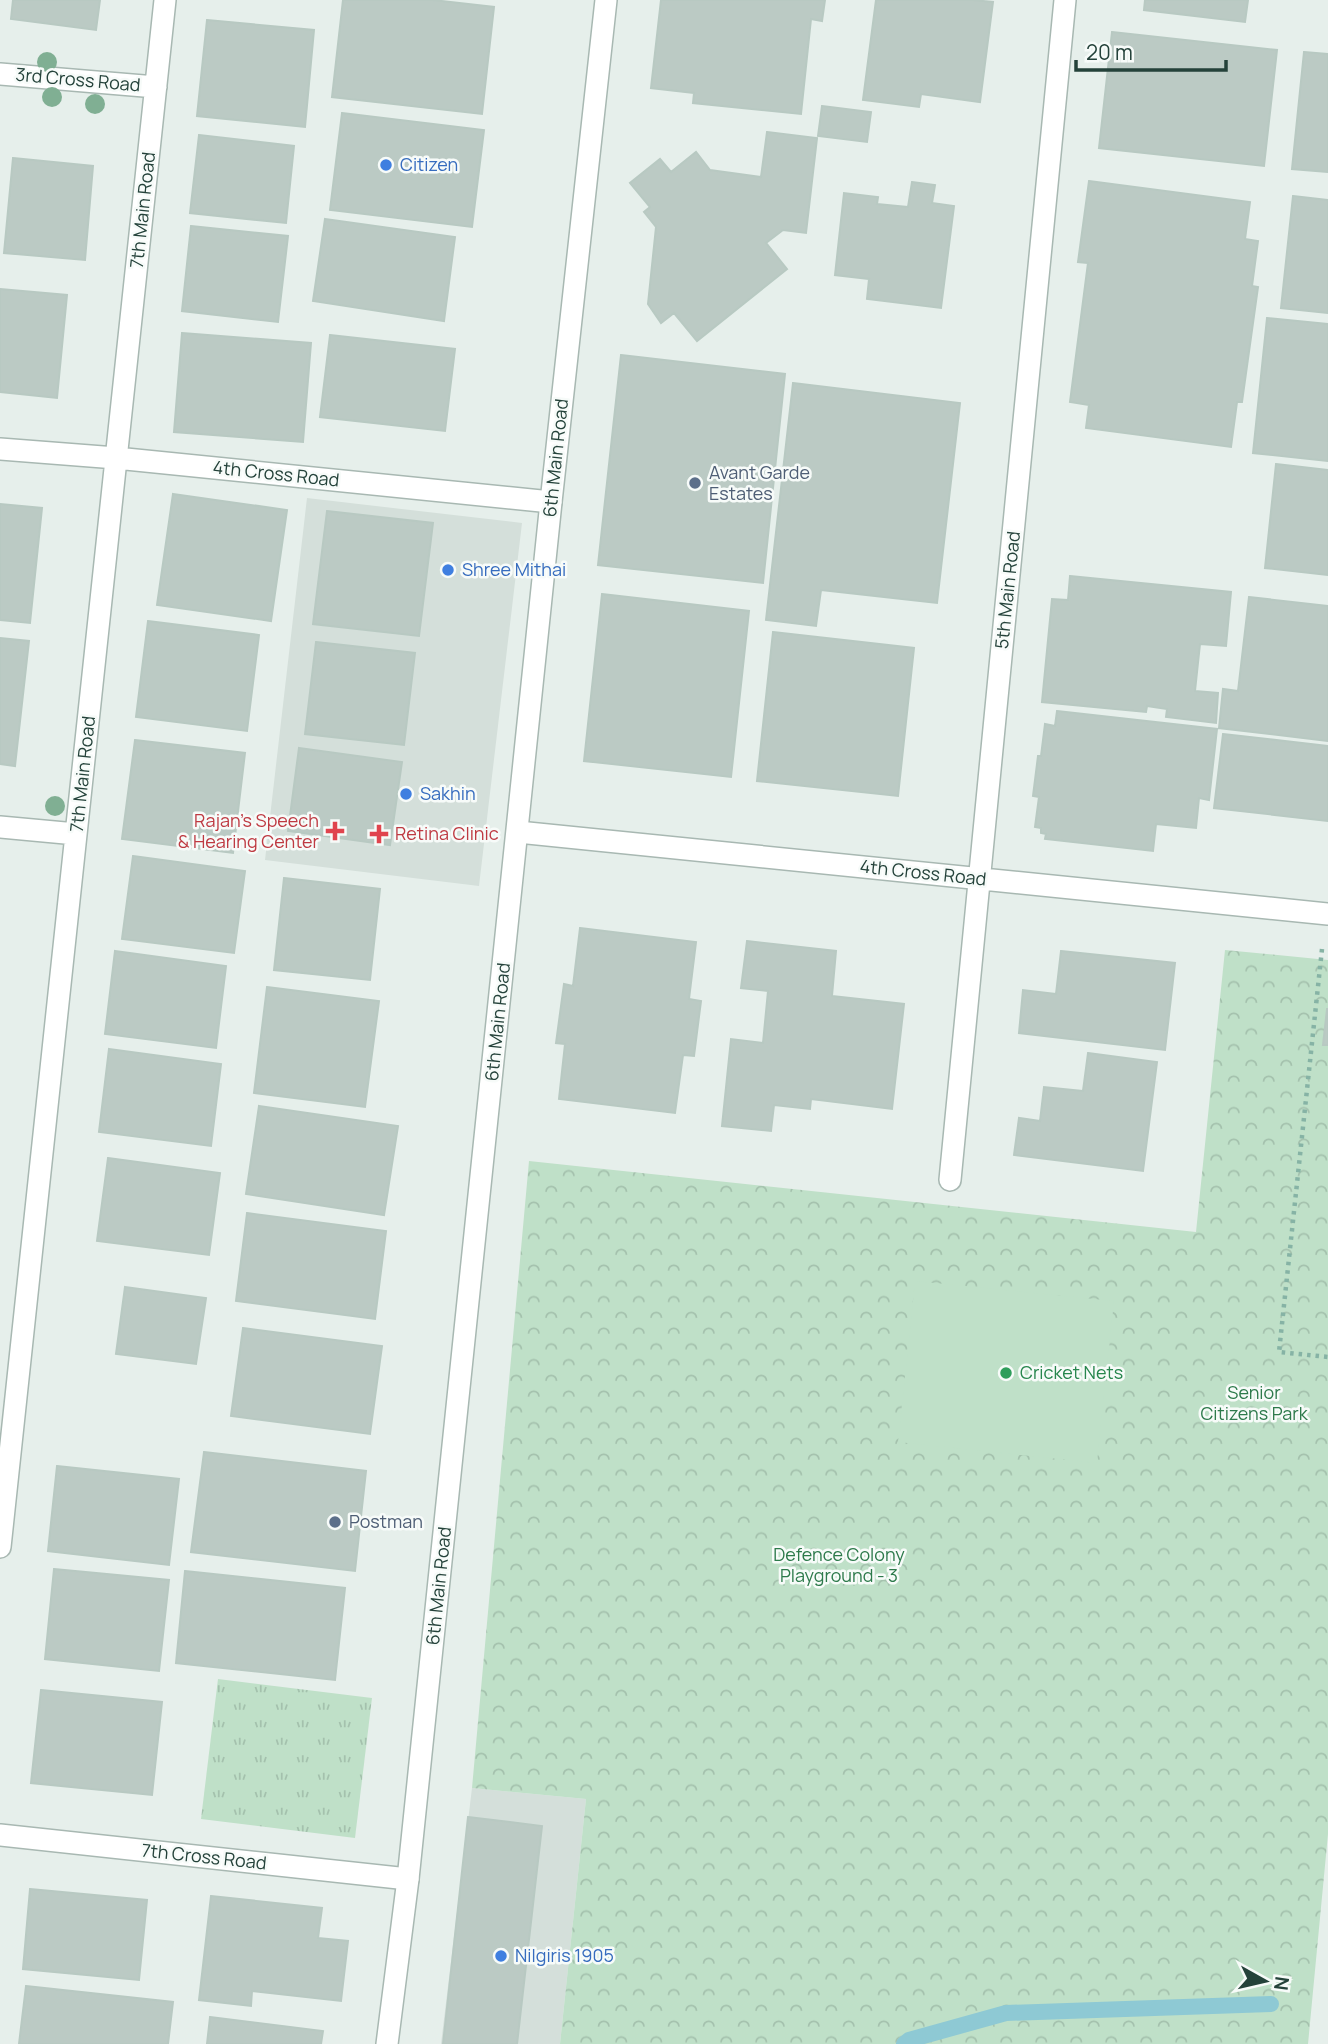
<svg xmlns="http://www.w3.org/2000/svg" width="1328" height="2044" font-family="Manrope,sans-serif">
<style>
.built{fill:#d4dfda}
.grass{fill:url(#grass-tufts)}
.park{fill:url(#park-crowns)}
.pitch{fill:#bfe0c8}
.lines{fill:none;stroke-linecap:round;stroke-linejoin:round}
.stream{stroke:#8ec9d4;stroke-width:16}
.building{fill:#bbcac4;stroke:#b8c9c2;stroke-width:2}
.minor-casing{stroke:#a8b8b2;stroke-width:24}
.tertiary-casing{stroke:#a8b8b2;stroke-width:24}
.path{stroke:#86b3a5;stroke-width:4.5;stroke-dasharray:3.5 5;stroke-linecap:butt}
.minor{stroke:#fff;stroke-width:21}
.tertiary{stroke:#fff;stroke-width:21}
.tree{fill:#80af93}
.shop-dot{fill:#3f7fe0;stroke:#f7fbf9;stroke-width:2.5}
.service-dot{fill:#5c6f8a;stroke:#f7fbf9;stroke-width:2.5}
.health-dot{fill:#e0444e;stroke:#f7fbf9;stroke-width:2.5}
.leisure-dot{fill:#2e9e5b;stroke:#f7fbf9;stroke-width:2.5}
.labels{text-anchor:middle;stroke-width:5;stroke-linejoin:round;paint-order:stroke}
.street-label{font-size:18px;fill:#24423a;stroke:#f7fbf9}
.shop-label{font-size:18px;fill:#366cbe;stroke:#f7fbf9;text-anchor:start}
.service-label{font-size:18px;fill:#4e5e75;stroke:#f7fbf9;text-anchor:start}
.health-label{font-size:18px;fill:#be3a42;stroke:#f7fbf9;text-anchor:end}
.leisure-label{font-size:18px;fill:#27864d;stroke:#f7fbf9;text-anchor:start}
.park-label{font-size:18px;fill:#2d7a4b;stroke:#f7fbf9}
</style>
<defs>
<pattern id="grass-tufts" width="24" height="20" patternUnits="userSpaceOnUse" patternTransform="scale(1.75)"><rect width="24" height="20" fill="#bfe0c8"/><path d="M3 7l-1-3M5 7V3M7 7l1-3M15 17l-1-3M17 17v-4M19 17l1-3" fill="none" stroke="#a4c1ad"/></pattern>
<pattern id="park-crowns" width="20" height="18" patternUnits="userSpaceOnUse" patternTransform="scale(1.75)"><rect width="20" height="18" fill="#bfe0c8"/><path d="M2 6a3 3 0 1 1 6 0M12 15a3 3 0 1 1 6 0" fill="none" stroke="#a4c1ad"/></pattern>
</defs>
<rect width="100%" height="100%" fill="#e6efeb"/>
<path class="built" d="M 307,498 L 522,523 L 479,886 L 265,860 Z
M 472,1788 L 586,1799 L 560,2044 L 441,2044 Z"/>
<path class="grass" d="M 218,1679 L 372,1698 L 355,1838 L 201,1819 Z"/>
<path class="park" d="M 1225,950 L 1328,960 L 1328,1834 L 1308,2044 L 560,2044 L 586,1799 L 472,1788 L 529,1161 L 1196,1232 Z"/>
<path class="pitch" d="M 915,1281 L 1114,1301 L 1097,1463 L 898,1442 Z"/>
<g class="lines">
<path class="stream" d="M 904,2044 L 909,2040 L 1006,2013 L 1271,2004"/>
</g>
<path class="building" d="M 13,0 L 100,0 L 96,30 L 11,19 Z
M 343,0 L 433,0 L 494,7 L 482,114 L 332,97 Z
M 661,0 L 825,0 L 822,21 L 811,19 L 801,114 L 693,103 L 694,93 L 651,88 Z
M 876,0 L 973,0 L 993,2 L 980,102 L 921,94 L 919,107 L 863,100 Z
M 1145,0 L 1248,0 L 1245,22 L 1144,10 Z
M 207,20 L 314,30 L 305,127 L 197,116 Z
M 1112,32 L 1277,50 L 1264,166 L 1099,148 Z
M 1304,52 L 1328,54 L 1328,172 L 1292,169 Z
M 822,106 L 871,112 L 867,142 L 818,136 Z
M 342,113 L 484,130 L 472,227 L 330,210 Z
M 767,132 L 817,138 L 806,233 L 783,230 L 766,243 L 787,269 L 697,341 L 674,313 L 661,323 L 648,304 L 656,227 L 644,212 L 650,207 L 630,183 L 660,159 L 671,172 L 696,152 L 710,170 L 761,177 Z
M 199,135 L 294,146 L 286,223 L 190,213 Z
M 13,158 L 93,166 L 85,260 L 4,253 Z
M 1089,181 L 1250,202 L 1245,239 L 1258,241 L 1252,286 L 1258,287 L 1242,402 L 1237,402 L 1231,447 L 1086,428 L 1089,405 L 1070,402 L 1088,263 L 1078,262 Z
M 912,182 L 935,185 L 932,203 L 954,206 L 941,308 L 867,299 L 869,279 L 835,275 L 844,193 L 878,197 L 877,204 L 908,207 Z
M 1293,196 L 1328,200 L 1328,313 L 1281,308 Z
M 325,219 L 455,237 L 444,321 L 313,301 Z
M 191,226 L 288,236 L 278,322 L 182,311 Z
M 0,289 L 67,295 L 57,398 L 0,392 Z
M 1267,318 L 1328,324 L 1328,461 L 1253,453 Z
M 182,333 L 311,343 L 303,442 L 174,432 Z
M 330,335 L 455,349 L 445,431 L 320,417 Z
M 621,355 L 785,374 L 763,583 L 598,565 Z
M 793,383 L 960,403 L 937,603 L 821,590 L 816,626 L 766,620 Z
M 1276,464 L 1328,470 L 1328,575 L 1265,568 Z
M 173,494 L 287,510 L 271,621 L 157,605 Z
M 0,504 L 42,508 L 30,623 L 0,620 Z
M 327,511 L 433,523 L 419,636 L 313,624 Z
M 1070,576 L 1231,592 L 1226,646 L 1200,644 L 1195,691 L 1218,693 L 1216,723 L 1166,717 L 1167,709 L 1147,706 L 1146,712 L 1042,702 L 1052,599 L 1068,600 Z
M 602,594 L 749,611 L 731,777 L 584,761 Z
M 1249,597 L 1328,606 L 1328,741 L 1219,728 L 1223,689 L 1238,691 Z
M 148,621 L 259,635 L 247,731 L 136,717 Z
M 773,632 L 914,648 L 898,796 L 757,781 Z
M 0,638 L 29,641 L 15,766 L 0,764 Z
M 316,642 L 415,653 L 404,745 L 305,734 Z
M 1057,711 L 1217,729 L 1209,800 L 1199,798 L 1196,828 L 1156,824 L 1153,851 L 1045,839 L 1046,834 L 1041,833 L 1041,828 L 1035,827 L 1039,797 L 1033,796 L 1038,756 L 1041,756 L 1045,724 L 1055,726 Z
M 1223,734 L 1328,746 L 1328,821 L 1214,808 Z
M 135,740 L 245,753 L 233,853 L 122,839 Z
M 299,748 L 402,762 L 390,845 L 288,831 Z
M 133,856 L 245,871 L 234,953 L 122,939 Z
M 284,878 L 380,889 L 370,980 L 274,970 Z
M 580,928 L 696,942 L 689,999 L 701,1001 L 694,1056 L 683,1055 L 675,1113 L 559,1099 L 565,1044 L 556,1043 L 564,984 L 573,986 Z
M 747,941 L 836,951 L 832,996 L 904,1004 L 892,1109 L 811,1099 L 810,1109 L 774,1105 L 771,1131 L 722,1126 L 731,1039 L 763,1043 L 768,991 L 741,988 Z
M 115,951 L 226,966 L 216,1048 L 105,1034 Z
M 1061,951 L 1175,963 L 1165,1050 L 1019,1033 L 1023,990 L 1056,994 Z
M 267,987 L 379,1001 L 365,1107 L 254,1093 Z
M 1327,1009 L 1328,1009 L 1328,1045 L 1323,1045 Z
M 109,1049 L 221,1064 L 211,1146 L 99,1132 Z
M 1088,1053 L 1157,1062 L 1143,1171 L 1014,1155 L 1019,1118 L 1040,1121 L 1044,1087 L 1083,1091 Z
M 259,1106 L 398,1126 L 384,1215 L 246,1194 Z
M 108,1158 L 220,1173 L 209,1255 L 97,1241 Z
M 247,1213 L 386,1231 L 375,1319 L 236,1301 Z
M 125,1287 L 206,1298 L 196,1364 L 116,1354 Z
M 243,1328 L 382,1346 L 370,1434 L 231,1416 Z
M 204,1452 L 366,1471 L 355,1571 L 191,1552 Z
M 57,1466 L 179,1479 L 169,1565 L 48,1551 Z
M 54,1569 L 169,1580 L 159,1671 L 45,1659 Z
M 185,1571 L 345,1588 L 335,1680 L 176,1663 Z
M 41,1690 L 162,1702 L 152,1795 L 31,1783 Z
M 468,1817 L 542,1826 L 517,2044 L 443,2044 Z
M 30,1889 L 147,1900 L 139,1980 L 23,1969 Z
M 211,1896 L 322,1908 L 318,1938 L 348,1941 L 341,2001 L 252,1991 L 251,2006 L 199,2000 Z
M 26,1986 L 173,2002 L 168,2044 L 19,2044 Z
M 210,2017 L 323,2031 L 321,2044 L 207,2044 Z"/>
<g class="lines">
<g class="minor-casing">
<path id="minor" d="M 0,74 L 156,87
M 0,449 L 116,458 L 551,502
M 0,827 L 76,834
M 518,832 L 1328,914
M 950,1180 L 1065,0
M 0,1547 L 165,0
M 0,1835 L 408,1879"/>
</g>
<g class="tertiary-casing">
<path id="tertiary" d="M 387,2044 L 408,1879 L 551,502 L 606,0"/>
</g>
<path class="path" d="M 1322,949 L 1279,1352 L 1328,1357"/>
<use href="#minor" class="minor"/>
<use href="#tertiary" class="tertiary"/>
</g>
<g class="tree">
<circle cx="47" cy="62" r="10"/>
<circle cx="52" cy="97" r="10"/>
<circle cx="95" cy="104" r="10"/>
<circle cx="55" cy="806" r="10"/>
</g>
<g class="shop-dot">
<circle cx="386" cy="165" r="7"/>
<circle cx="448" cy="570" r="7"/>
<circle cx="406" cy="794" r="7"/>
<circle cx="501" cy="1956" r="7"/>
</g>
<g class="service-dot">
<circle cx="695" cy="483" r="7"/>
<circle cx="335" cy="1522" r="7"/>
</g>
<g class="health-dot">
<path d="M331.5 820.5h7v7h7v7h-7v7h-7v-7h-7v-7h7z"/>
<path d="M375.5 823.5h7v7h7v7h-7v7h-7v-7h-7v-7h7z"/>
</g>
<circle class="leisure-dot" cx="1006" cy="1373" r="7"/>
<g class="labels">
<g class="street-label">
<text transform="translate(78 80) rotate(5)" y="6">3rd Cross Road</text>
<text transform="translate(143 210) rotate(-84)" y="6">7th Main Road</text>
<text transform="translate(556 458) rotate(-84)" y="6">6th Main Road</text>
<text transform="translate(276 474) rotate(6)" y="6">4th Cross Road</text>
<text transform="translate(1008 590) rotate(-84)" y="6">5th Main Road</text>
<text transform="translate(83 774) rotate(-84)" y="6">7th Main Road</text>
<text transform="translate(923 873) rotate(6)" y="6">4th Cross Road</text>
<text transform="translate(498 1022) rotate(-84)" y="6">6th Main Road</text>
<text transform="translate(439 1586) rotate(-84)" y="6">6th Main Road</text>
<text transform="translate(204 1857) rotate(6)" y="6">7th Cross Road</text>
</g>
<g class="shop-label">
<text x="400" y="171">Citizen</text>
<text x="462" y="576">Shree Mithai</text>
<text x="420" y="800">Sakhin</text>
<text x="515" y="1962">Nilgiris 1905</text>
</g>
<g class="service-label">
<text x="709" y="479">Avant Garde<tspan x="709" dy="21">Estates</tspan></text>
<text x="349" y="1528">Postman</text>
</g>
<g class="health-label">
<text x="319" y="827">Rajan's Speech<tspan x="319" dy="21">&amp; Hearing Center</tspan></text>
<text x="395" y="840" text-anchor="start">Retina Clinic</text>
</g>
<g class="leisure-label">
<text x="1020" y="1379">Cricket Nets</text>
</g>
<g class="park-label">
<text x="1254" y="1399">Senior<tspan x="1254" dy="21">Citizens Park</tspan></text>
<text x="839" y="1561">Defence Colony<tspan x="839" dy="21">Playground - 3</tspan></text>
</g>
</g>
<g transform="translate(1265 1981) rotate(98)" stroke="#f7fbf9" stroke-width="5" paint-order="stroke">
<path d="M0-5L12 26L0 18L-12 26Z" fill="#24423a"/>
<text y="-10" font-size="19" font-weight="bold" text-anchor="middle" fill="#24423a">N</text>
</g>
<path d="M1076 60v10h150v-10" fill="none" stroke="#24423a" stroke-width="3.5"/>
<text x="1086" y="60" font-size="21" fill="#24423a" stroke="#f7fbf9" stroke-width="5" paint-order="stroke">20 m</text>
</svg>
